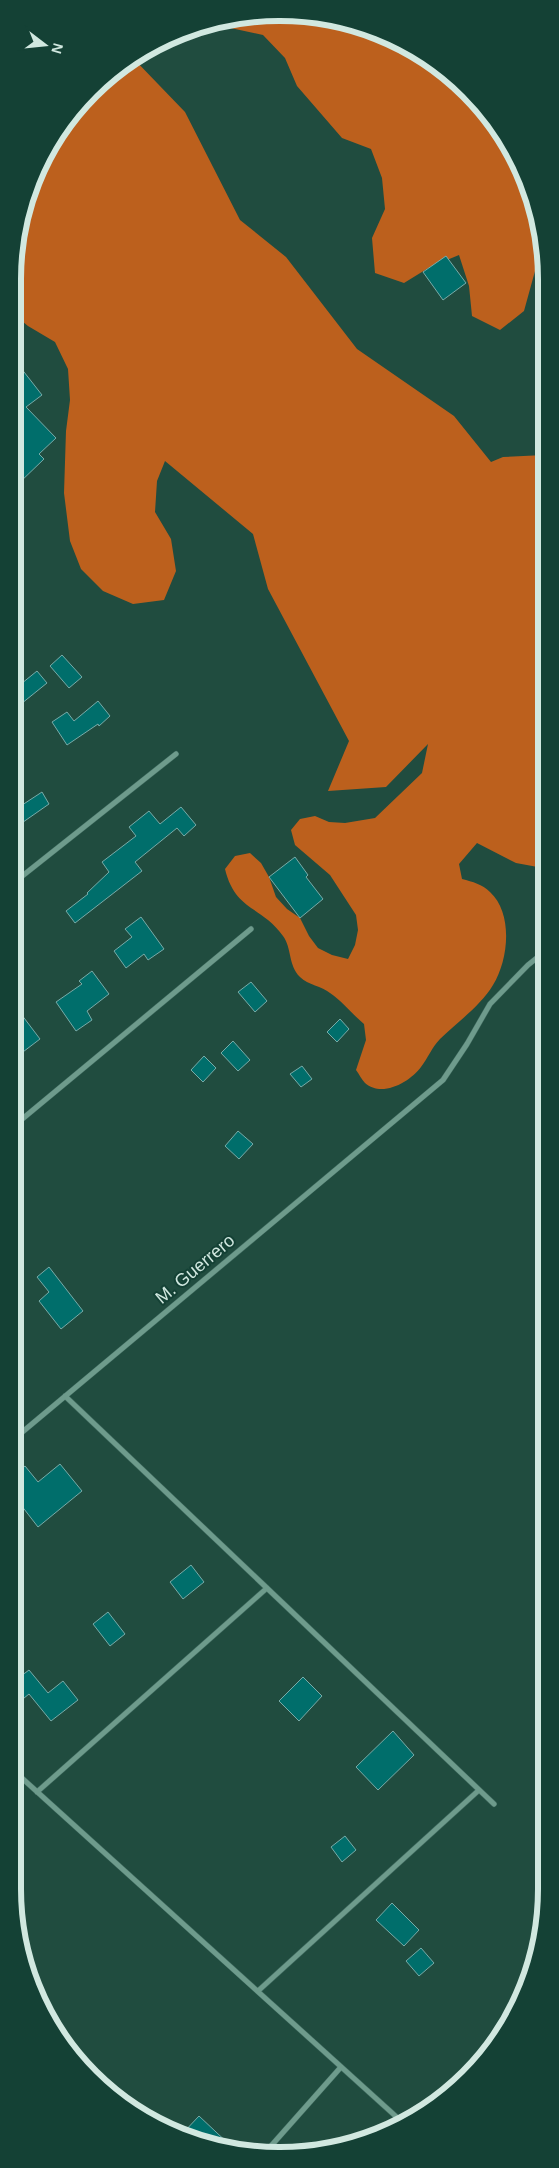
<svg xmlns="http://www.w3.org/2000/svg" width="559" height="2168" font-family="Helvetica,sans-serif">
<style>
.forest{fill:#bc601d}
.building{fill:#006e6b;stroke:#78aba8}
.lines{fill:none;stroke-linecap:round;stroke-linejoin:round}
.street-casing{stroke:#3f695e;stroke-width:6}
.street{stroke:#6e9b8c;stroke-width:5}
.labels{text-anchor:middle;stroke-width:4;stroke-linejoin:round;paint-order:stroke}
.street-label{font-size:18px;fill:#d1e8e0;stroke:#144135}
.rim{fill:none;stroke:#d1e8e0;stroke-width:6}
</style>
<rect width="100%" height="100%" fill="#204c3f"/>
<path class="forest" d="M 227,18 L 331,18 L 413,48 L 480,103 L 519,162 L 543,242 L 524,311 L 500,330 L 472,316 L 469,286 L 459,255 L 430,267 L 404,283 L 375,273 L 372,238 L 385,209 L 382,178 L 371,149 L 342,138 L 297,86 L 285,58 L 263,35 L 212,24 Z
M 132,57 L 185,112 L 240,220 L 286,257 L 357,349 L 454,416 L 491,462 L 503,457 L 544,455 L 543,868 L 516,863 L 477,843 L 459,864 L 462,879 C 473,882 482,884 490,892 C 513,913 509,959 493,985 C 481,1005 458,1022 440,1039 C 432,1047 428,1058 421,1067 C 410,1082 382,1098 365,1083 C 362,1080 359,1074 356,1070 L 366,1040 L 364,1024 C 352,1014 343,1002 330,993 C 322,986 308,985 300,977 C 288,965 292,948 283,936 C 262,906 235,911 225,869 L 235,856 L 250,853 L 261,863 L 269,877 L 276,897 L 287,909 L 300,918 L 309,936 L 318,948 L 332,955 L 348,959 L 355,945 L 358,930 L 356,915 L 330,875 L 295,845 L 291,830 L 300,819 L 315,816 L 329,822 L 345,823 L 375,818 L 422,773 L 428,744 L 386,787 L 328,791 L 349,741 L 268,589 L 253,534 L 165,461 L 157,481 L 155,512 L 171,539 L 176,571 L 164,600 L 133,604 L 103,591 L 81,569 L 70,541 L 64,493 L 66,431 L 70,400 L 68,369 L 55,342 L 28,326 L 17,317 L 18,228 L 57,131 Z"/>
<path class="building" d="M 446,256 L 466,283 L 443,300 L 423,272 Z
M 17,363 L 42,395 L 26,407 L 56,438 L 39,454 L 44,459 L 17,485 Z
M 62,655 L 82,677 L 69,688 L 50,666 Z
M 37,671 L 47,683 L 16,708 L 16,688 Z
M 98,701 L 110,716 L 99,726 L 98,724 L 67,745 L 52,722 L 67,712 L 74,721 Z
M 42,792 L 49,804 L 16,827 L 16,809 Z
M 181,807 L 196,825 L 184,836 L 177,828 L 135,862 L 142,871 L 75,923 L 66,911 L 88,894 L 87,893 L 109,872 L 102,862 L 136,836 L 129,827 L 149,811 L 160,824 Z
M 295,857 L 308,875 L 306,877 L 323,899 L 300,918 L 269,877 Z
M 141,917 L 164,949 L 148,960 L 144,954 L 126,968 L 114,951 L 132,937 L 125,929 Z
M 92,971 L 109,994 L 87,1011 L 92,1020 L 76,1031 L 56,1002 L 82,984 L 79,981 Z
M 251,982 L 267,1001 L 255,1012 L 238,992 Z
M 15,1006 L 40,1039 L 15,1058 Z
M 340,1019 L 349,1029 L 337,1042 L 327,1032 Z
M 233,1041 L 250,1060 L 238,1071 L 221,1053 Z
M 204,1056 L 216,1068 L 203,1082 L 191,1070 Z
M 302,1066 L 312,1079 L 301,1087 L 290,1074 Z
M 238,1131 L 253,1144 L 239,1159 L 225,1146 Z
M 49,1267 L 83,1311 L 61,1329 L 39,1301 L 49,1292 L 37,1277 Z
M 60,1464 L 82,1491 L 38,1527 L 14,1496 L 14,1475 L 25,1466 L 38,1482 Z
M 191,1565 L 204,1582 L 183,1599 L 170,1582 Z
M 108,1612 L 125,1634 L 110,1646 L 93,1624 Z
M 29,1670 L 48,1693 L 63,1681 L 78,1700 L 51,1721 L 29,1694 L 13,1707 L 13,1682 Z
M 303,1677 L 322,1696 L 299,1721 L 279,1701 Z
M 393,1731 L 414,1755 L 378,1790 L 356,1767 Z
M 345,1836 L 356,1850 L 342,1862 L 331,1847 Z
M 392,1903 L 419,1930 L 404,1946 L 376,1920 Z
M 421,1948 L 434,1963 L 419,1976 L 406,1961 Z
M 199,2116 L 232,2147 L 182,2134 Z"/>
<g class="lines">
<g class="street-casing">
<path id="street" d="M 16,881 L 176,754
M 15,1125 L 251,929
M 65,1396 L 494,1804
M 14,1439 L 443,1080 L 467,1044 L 490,1004 L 528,965 L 543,953
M 13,1770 L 401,2121
M 37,1792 L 267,1588
M 258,1991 L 479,1790
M 263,2155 L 341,2067"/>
</g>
<use href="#street" class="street"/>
</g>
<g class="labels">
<g class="street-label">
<text transform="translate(195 1269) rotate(-40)" y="6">M. Guerrero</text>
</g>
</g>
<path d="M0 0H559V2168H0ZM279 21H280A258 258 0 0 1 538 279V1889A258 258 0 0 1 280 2147H279A258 258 0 0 1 21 1889V279A258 258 0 0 1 279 21Z" fill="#144135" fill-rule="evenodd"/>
<path class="rim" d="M279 21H280A258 258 0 0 1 538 279V1889A258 258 0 0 1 280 2147H279A258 258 0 0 1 21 1889V279A258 258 0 0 1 279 21Z"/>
<g transform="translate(45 45) rotate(106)" stroke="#144135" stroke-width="4" paint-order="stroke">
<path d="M0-4L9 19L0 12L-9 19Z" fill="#d1e8e0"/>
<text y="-8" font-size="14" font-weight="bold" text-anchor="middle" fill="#d1e8e0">N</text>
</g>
</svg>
